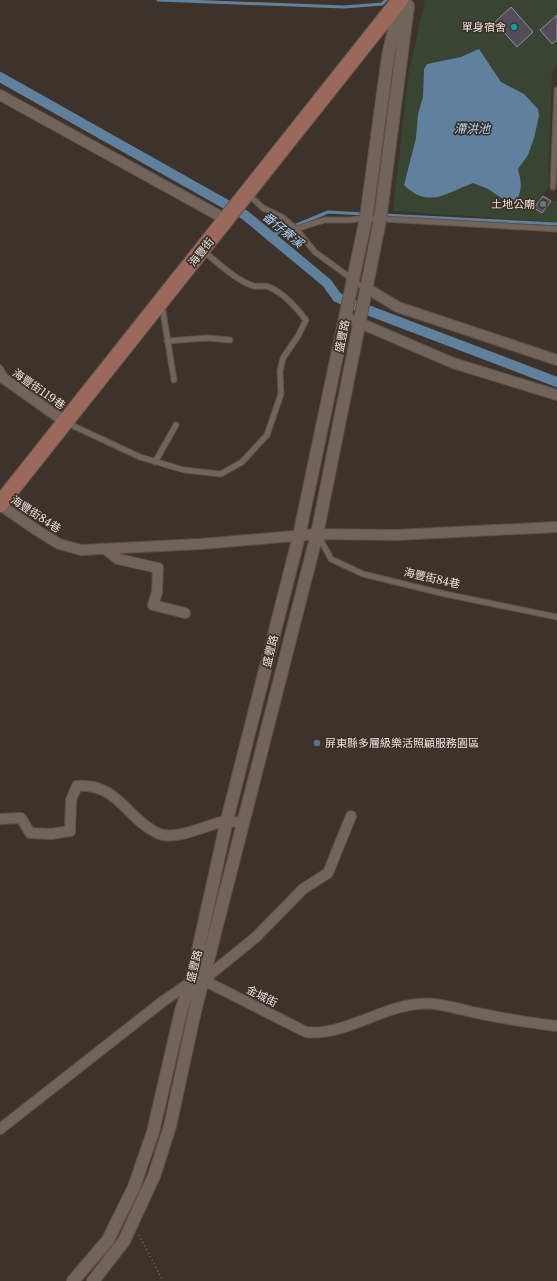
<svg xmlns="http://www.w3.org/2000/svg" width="557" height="1281" font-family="'Libre Baskerville','Noto Sans TC',serif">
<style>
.green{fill:#384533}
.water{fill:#60819d}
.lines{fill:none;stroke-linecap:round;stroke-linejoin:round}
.stream{stroke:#60819d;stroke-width:3}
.canal{stroke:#60819d;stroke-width:10}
.building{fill:#544c58;stroke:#958d9a}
.service-casing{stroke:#5c514b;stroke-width:7}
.minor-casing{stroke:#5c514b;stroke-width:12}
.tertiary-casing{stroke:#5c514b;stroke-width:14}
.primary-casing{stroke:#5c514b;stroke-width:18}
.path{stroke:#766c65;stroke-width:1.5;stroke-dasharray:1 3;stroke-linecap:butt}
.service{stroke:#71645b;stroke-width:5}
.minor{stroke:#71645b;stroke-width:10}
.tertiary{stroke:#71645b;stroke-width:12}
.primary{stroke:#9a695b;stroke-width:16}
.culture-dot{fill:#0f9aa8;stroke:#3e332b;stroke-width:1.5}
.worship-dot{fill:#6b7280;stroke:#3e332b;stroke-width:1.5}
.service-dot{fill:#5c6f8a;stroke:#3e332b;stroke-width:1.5}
.labels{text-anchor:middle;stroke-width:3.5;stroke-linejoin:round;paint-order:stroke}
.poi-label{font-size:11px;fill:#e8e0db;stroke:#3e332b;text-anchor:end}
.street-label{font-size:11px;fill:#e8e0db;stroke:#3e332b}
.water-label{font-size:12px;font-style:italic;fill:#abd7fc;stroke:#3e332b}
</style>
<rect width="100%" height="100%" fill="#3e332b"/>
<path class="green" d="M 425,0 L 557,0 L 557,66 L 552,71 L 548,188 L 534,208 L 542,213 L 551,201 L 557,201 L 557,222 L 393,211 L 408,77 Z"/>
<path class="water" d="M 479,49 L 501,82 L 524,94 L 538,109 L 539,116 L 534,138 L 528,155 L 518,169 C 521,181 523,189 516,201 L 509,203 L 488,189 L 473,183 C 447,193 428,209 404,185 L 416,138 L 418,114 L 423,97 L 424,69 L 427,64 L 461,57 Z"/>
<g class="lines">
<path class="stream" d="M 158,0 L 344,7 L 382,4 L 386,0
M 383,215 L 557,224
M 270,236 L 328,212 L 363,214"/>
<path class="canal" d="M 0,77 L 245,215 L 327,283 L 337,297 L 349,303 L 557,382"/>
</g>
<path class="building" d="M 511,7 L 533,32 L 517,47 L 495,22 Z
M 557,15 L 557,40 L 552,44 L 540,30 Z
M 543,196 L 551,201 L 542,213 L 534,208 Z"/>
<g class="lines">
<g class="service-casing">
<path id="service" d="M 553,187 L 557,90
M 248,194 L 263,208 L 282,217 L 296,229 L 315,252 L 348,276 L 353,282 L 366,288
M 296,229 L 324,220 L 350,220 L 366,218 L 557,229
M 162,305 L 174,380
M 167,341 L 207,338 L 230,340
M 0,368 L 5,376
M 67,423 L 140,457 L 184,470 L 221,474 L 242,462 L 267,435 L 281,394 L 280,371 L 283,358 L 298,336 L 306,320 C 296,307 284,293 269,287 C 265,285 259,287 254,286 C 238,282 216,262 204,251
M 155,462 L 176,425
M 319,537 L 331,559 L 363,574 L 445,594 L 557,617"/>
</g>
<g class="minor-casing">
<path id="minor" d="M 0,95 L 227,220
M 366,288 L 398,307 L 557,360
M 346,317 L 453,363 L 557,395
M 0,376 L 64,421
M 0,505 L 38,531 L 59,544 L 81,550 L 201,544 L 317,534 L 396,535 L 557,527
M 105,549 L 118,559 L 158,568 L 157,592 L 153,605 L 185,613
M 0,819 L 21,818 L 30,833 L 51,834 L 70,831 L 71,800 L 77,786 C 118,783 126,818 157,833 C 176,842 207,824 226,821 C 231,820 238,823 244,823
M 203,980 L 255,938 L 303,889 L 328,873 L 351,816
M 0,1129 L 162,1002 L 191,982 L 203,980 L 306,1032 C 341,1037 381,1007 418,1004 C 436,1002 455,1008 472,1012 C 501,1018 528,1023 557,1026"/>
</g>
<g class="tertiary-casing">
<path id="tertiary" d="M 73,1281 L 108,1240 L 134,1187 L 153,1132 L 181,1011 L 191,982 L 227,820 L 299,536 L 366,218 L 388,56 L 395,25 L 405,0
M 93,1281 L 124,1241 L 154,1176 L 170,1126 L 195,1011 L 317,534 L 380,220 L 408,6"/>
</g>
<g class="primary-casing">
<path id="primary" d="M 0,504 L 400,0"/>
</g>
<path class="path" d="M 139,1235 L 163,1281"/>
<use href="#service" class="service"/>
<use href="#minor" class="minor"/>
<use href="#tertiary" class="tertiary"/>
<use href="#primary" class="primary"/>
</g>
<circle class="culture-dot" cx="514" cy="27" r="4"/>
<circle class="worship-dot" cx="543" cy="204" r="4"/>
<circle class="service-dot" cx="317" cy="743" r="4"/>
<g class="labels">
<g class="poi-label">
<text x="506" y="31">單身宿舍</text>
<text x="535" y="208">土地公廟</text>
<text x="325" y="747" text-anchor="start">屏東縣多層級樂活照顧服務園區</text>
</g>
<g class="street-label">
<text transform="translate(201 252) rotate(-51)" y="4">海豐街</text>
<text transform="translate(342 336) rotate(-78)" y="4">盛豐路</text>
<text transform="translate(39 389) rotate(35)" y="4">海豐街119巷</text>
<text transform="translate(36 514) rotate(33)" y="4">海豐街84巷</text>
<text transform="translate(432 578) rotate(13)" y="4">海豐街84巷</text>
<text transform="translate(270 651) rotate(-76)" y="4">盛豐路</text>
<text transform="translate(194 966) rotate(-76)" y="4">盛豐路</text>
<text transform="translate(262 996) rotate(27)" y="4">金城街</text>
</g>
<g class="water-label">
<text x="472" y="133">滯洪池</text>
<text transform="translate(283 230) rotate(39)" y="4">番仔寮溪</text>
</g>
</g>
</svg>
